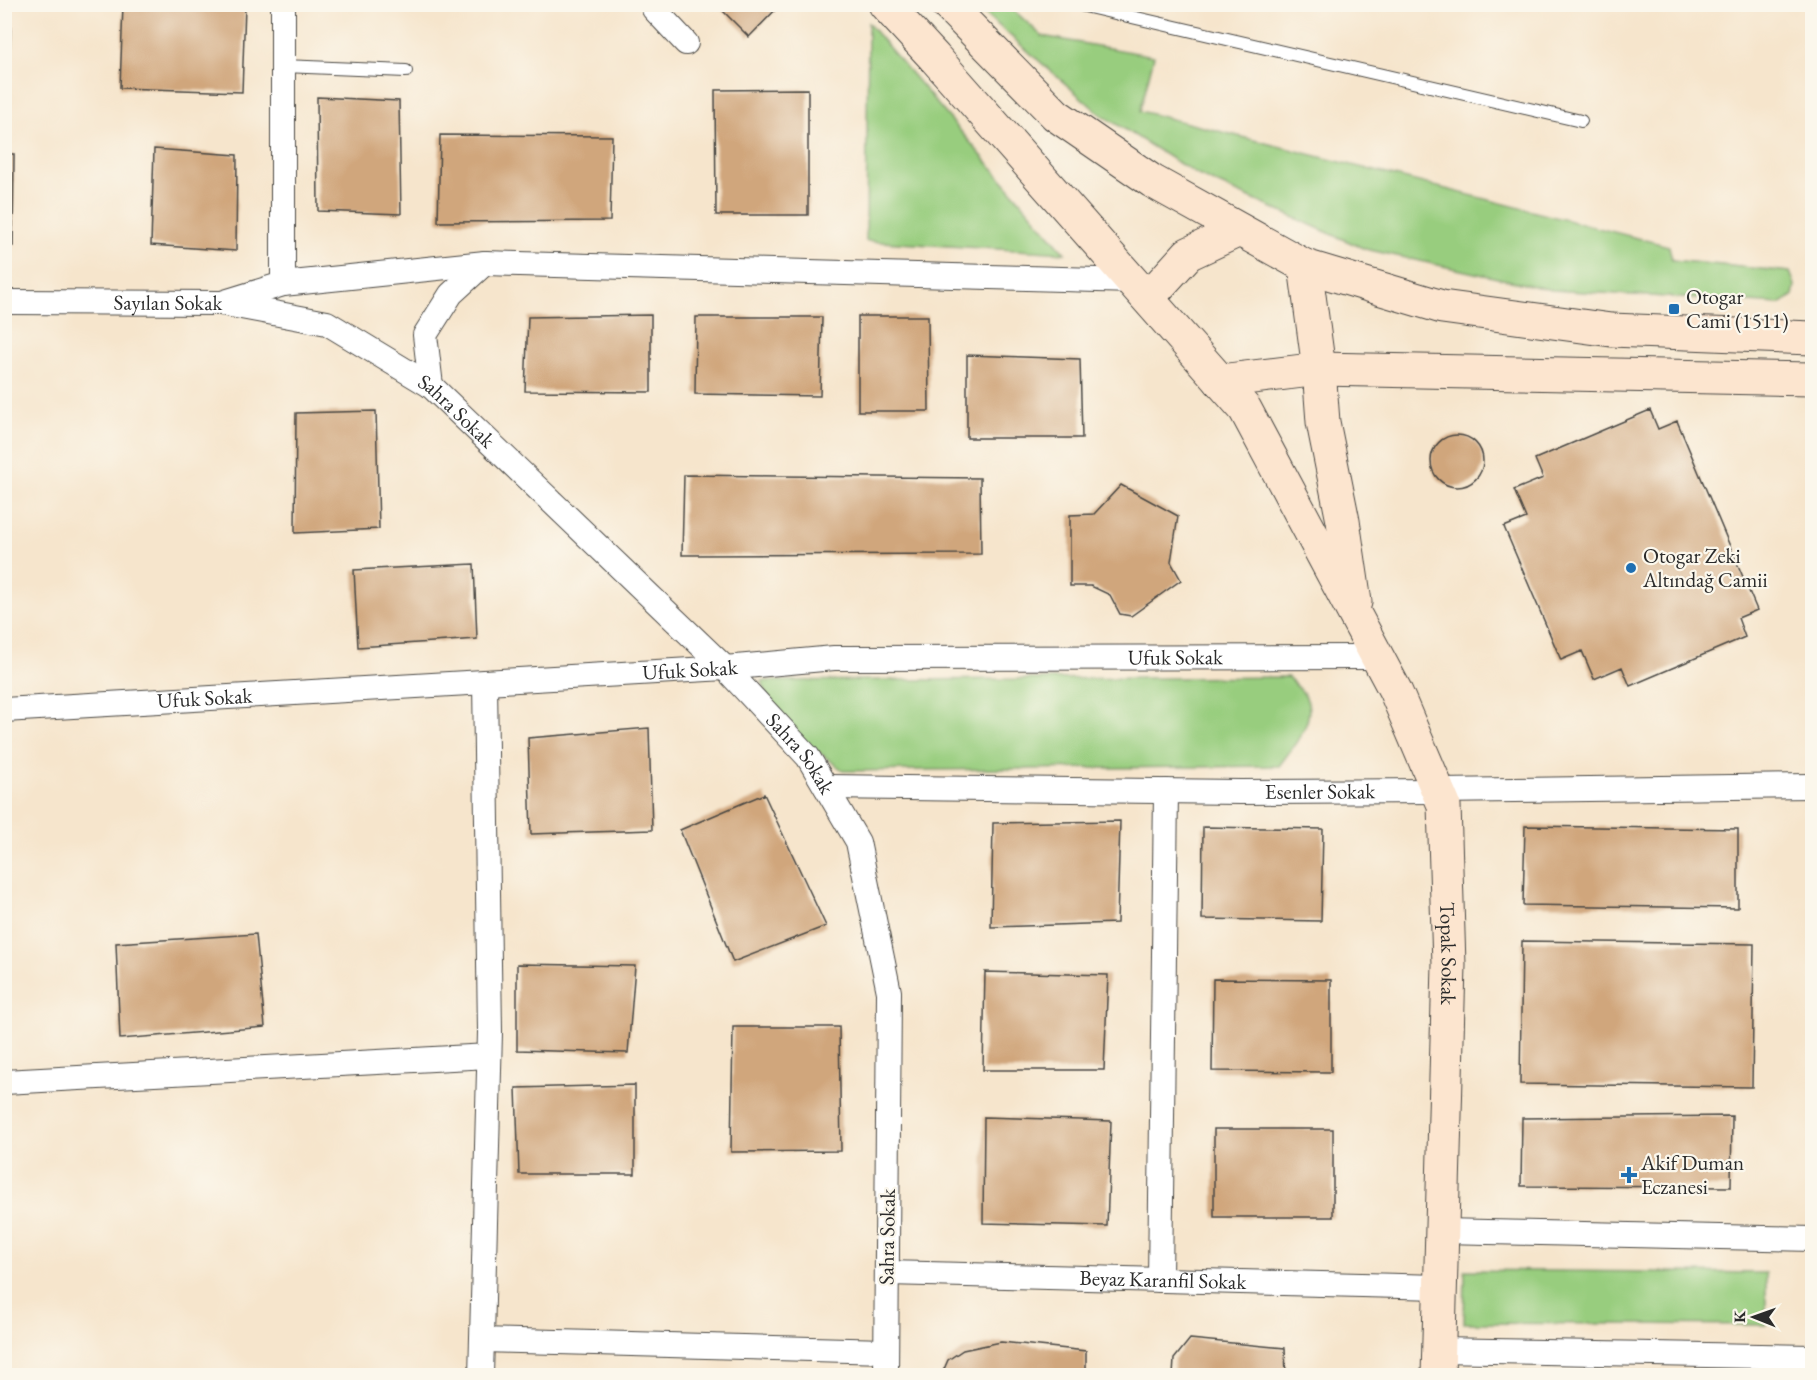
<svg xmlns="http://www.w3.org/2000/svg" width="1817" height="1380" font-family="'EB Garamond',serif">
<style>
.green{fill:#98cd7e;stroke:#627c54;stroke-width:1.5}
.building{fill:#d0a67b}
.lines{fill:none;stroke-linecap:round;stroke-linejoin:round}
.lane-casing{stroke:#494743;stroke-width:14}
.street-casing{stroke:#494743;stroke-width:26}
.secondary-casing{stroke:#494743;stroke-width:35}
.lane{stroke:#fff;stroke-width:12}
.street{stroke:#fff;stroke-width:24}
.secondary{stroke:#fce5cf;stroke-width:33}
.poi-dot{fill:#1f6fb2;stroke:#fbf7ec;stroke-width:2}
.labels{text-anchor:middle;stroke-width:4.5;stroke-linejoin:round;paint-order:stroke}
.poi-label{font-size:21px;fill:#2b2b2b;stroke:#fbf7ec;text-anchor:start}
.street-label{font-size:21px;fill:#2b2b2b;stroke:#fbf7ec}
</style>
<rect width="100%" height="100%" fill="#fbf7ec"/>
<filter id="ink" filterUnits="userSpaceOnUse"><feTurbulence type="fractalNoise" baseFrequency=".0167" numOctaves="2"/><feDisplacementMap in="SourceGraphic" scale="12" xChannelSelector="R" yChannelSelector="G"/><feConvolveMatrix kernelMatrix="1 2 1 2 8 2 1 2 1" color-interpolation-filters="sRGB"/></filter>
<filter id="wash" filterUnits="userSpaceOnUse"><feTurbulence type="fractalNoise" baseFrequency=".008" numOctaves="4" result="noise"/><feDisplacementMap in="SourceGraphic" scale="24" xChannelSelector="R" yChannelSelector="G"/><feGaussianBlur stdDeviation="1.35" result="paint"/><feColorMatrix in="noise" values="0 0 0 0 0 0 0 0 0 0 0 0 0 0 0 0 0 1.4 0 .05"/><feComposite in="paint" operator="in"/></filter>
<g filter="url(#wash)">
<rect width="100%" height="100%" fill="#f6e5cc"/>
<path class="green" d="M 975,5 L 1008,5 L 1042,36 L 1154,56 L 1140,111 L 1669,246 L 1672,260 L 1790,272 L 1795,285 L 1793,296 L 1780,304 L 1552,290 L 1365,249 L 1198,175 L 1100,114 Z
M 868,23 L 1065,253 L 866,241 Z
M 1288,677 C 1293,683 1300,688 1304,694 C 1320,718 1292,748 1279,766 L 844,771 L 797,736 L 767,696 L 762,681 Z
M 1465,1270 L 1766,1273 L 1766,1325 L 1464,1323 Z"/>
<g id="blocks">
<path class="building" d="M 4,4 L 11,4 L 10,64 L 4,64 Z
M 716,4 L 781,4 L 749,37 Z
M 123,5 L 245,6 L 242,92 L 120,88 Z
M 808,89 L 808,215 L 716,215 L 715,90 Z
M 317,97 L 399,101 L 401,214 L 318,211 Z
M 440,135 L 612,136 L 610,221 L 438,222 Z
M 154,149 L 237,155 L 236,251 L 151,245 Z
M 4,154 L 14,154 L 13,246 L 4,246 Z
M 651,315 L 651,392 L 525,391 L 528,317 Z
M 858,316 L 928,316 L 929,411 L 858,411 Z
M 696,317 L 822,317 L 820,396 L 695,394 Z
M 967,355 L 1080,359 L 1082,438 L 967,438 Z
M 1650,410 L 1658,429 L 1677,421 L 1757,610 L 1738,618 L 1745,637 L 1630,686 L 1622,667 L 1594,679 L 1582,651 L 1561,660 L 1504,527 L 1526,518 L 1514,490 L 1543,478 L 1535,459 Z
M 376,411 L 379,529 L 295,533 L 296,413 Z
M1431 461a26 26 0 1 1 52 0a26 26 0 1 1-52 0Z
M 684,475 L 980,478 L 981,554 L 682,555 Z
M 1121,485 L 1178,516 L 1171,562 L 1181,580 L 1131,616 L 1120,614 L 1110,595 L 1091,586 L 1070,586 L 1070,515 L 1094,514 Z
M 474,564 L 477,639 L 358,647 L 354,570 Z
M 649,728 L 652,830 L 531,834 L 528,738 Z
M 764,794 L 826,926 L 733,962 L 680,830 Z
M 1120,821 L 1117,923 L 991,927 L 993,823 Z
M 1525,826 L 1738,829 L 1738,908 L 1523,905 Z
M 1203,827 L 1323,829 L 1321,921 L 1202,919 Z
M 256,934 L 265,1027 L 120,1039 L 116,943 Z
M 1522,941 L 1754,944 L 1752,1087 L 1520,1084 Z
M 517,964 L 635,966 L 628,1053 L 517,1050 Z
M 985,972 L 1108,975 L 1104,1070 L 983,1070 Z
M 1213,979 L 1331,980 L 1331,1072 L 1212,1071 Z
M 733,1027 L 839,1027 L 841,1151 L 731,1152 Z
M 635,1085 L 635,1174 L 519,1174 L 516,1088 Z
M 1732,1116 L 1731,1187 L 1521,1186 L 1522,1118 Z
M 984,1117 L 1111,1121 L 1107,1226 L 983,1223 Z
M 1214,1129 L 1333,1129 L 1333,1217 L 1214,1217 Z
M 1190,1339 L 1285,1348 L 1286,1376 L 1173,1376 L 1174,1359 Z
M 1001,1342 L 1086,1351 L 1086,1376 L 941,1376 L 948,1360 L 963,1350 Z"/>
</g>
</g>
<g filter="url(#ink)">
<use href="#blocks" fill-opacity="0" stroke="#494743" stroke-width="1.5"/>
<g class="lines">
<g class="lane-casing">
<path id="lane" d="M 1076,4 L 1581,121
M 283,66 L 406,71"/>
</g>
<g class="street-casing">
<g id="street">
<path d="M 654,4 L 654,9 L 686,43"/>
<path d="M 283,284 L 283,4"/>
<path id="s1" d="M 4,302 L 220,303 L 327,323 L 431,386 L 725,668 L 808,757 L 858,842 L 889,992 L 886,1376"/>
<path d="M 225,302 L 283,284 L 485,263 L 1133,281"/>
<path d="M 431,386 L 425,335 L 451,294 L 485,263"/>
<path id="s2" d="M 4,710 L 725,668 L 834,658 L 1377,657"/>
<path id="s3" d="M 826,787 L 1241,792 L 1438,791 L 1812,786"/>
<path d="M 4,1082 L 489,1056"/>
<path d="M 1442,1231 L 1812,1239"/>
<path id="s4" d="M 887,1273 L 1440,1287"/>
<path d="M 1160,1280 L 1166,791"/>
<path d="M 482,1340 L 886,1351"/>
<path d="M 1438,1350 L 1812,1357"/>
<path d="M 481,1376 L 490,1032 L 485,682"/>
</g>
</g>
<g class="secondary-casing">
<g id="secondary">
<path id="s5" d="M 885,4 L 935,58 L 1245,409 L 1395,690 L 1444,805 L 1449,965 L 1438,1376"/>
<path d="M 947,4 L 1056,115 L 1152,181 L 1305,266 L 1442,307 L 1611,330 L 1812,338"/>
<path d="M 1305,266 L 1319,369 L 1323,422 L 1343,521 L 1355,602"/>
<path d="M 1148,298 L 1188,254 L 1239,230"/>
<path d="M 1220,381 L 1319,369 L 1812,379"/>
</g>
</g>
<use href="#lane" class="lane"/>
<use href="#street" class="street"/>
<use href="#secondary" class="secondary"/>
</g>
</g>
<g class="poi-dot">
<rect x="1668" y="303" width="12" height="12" rx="3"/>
<circle cx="1631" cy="568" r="6"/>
<path d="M1626 1166h6v6h6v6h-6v6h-6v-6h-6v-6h6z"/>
</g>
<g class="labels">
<g class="poi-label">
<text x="1686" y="304">Otogar<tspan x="1686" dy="24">Cami (1511)</tspan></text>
<text x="1643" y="563">Otogar Zeki<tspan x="1643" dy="24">Altındağ Camii</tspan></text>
<text x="1641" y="1170">Akif Duman<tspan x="1641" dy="24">Eczanesi</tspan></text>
</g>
<g class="street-label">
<text dy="7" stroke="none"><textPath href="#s1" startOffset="164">Sayılan Sokak</textPath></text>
<text dy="7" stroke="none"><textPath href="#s1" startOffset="482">Sahra Sokak</textPath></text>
<text dy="7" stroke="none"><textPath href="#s2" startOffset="1173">Ufuk Sokak</textPath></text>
<text dy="7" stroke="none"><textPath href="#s2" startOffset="687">Ufuk Sokak</textPath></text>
<text dy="7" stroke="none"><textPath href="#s2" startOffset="201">Ufuk Sokak</textPath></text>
<text dy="7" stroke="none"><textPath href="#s1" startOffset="968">Sahra Sokak</textPath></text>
<text dy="7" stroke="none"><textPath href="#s3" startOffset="494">Esenler Sokak</textPath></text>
<text dy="7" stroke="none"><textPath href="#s5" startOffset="1134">Topak Sokak</textPath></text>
<text transform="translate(887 1237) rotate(-89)" y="7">Sahra Sokak</text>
<text dy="7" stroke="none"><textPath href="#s4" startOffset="276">Beyaz Karanfil Sokak</textPath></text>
</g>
</g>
<rect width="1817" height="1380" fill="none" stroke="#fbf7ec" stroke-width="24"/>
<g transform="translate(1754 1317) rotate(271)" stroke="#fbf7ec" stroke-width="4.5" paint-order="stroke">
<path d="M0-4.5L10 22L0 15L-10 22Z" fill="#2b2b2b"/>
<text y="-9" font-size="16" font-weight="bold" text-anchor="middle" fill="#2b2b2b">K</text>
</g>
</svg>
